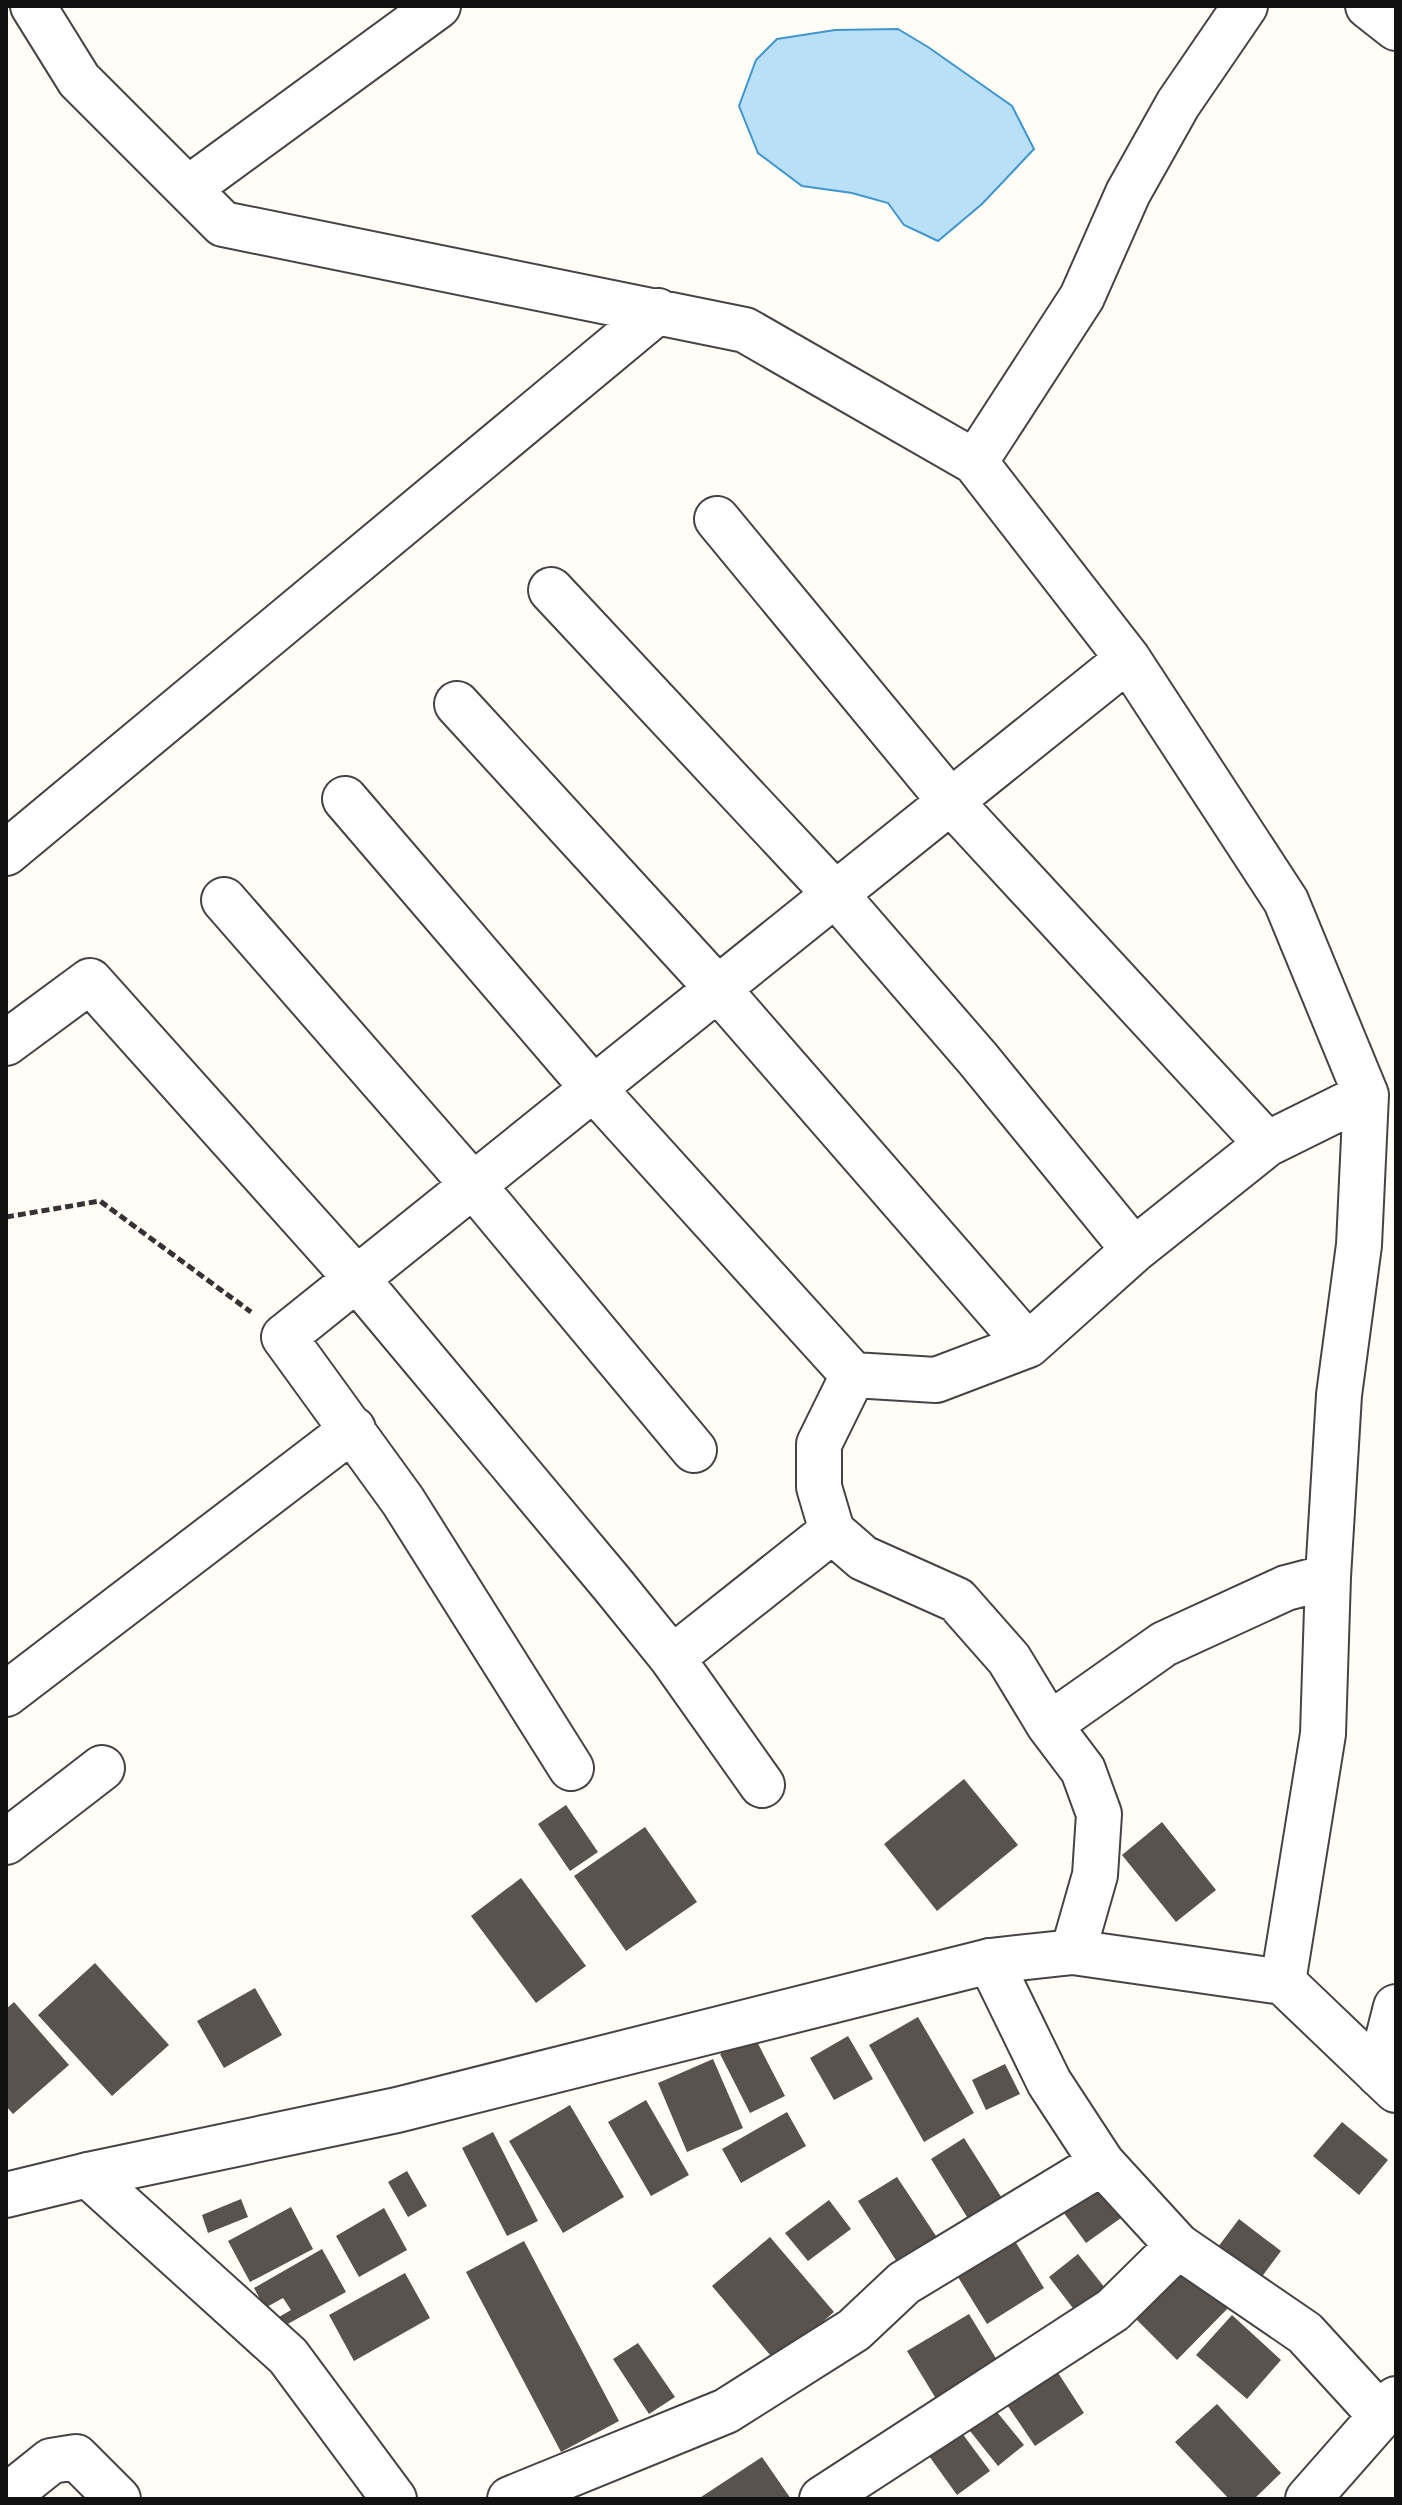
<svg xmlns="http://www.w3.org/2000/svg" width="1402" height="2505" font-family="Literata,serif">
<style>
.water{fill:#b9e0f7;stroke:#3f96cf;stroke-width:2}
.building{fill:#5a524d}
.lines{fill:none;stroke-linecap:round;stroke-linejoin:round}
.minor-casing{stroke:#444;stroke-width:48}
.tertiary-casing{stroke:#444;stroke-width:48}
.path{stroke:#333;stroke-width:5;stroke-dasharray:8 4;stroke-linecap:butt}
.minor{stroke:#fff;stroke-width:44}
.tertiary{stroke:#fff;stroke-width:44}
</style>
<rect width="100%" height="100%" fill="#fffdf5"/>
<path class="water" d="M 898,29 L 928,47 L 1012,106 L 1034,149 L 982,204 L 938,241 L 904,225 L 888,203 L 852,193 L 802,186 L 758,153 L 739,106 L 756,60 L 777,39 L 835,30 Z"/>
<path class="building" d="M 964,1779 L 1018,1845 L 937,1911 L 884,1844 Z
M 566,1805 L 598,1852 L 570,1871 L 538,1824 Z
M 1162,1822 L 1216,1890 L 1176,1922 L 1122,1855 Z
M 645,1827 L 697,1902 L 626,1951 L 574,1876 Z
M 521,1878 L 586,1966 L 536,2003 L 471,1916 Z
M 95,1963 L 169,2045 L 112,2096 L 38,2015 Z
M 255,1988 L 282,2035 L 224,2068 L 197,2021 Z
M 14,2002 L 69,2065 L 13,2114 L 6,2106 L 6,2009 Z
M 918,2017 L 974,2113 L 924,2142 L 869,2045 Z
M 754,2036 L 785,2096 L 750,2113 L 720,2054 Z
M 848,2036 L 873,2079 L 834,2100 L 810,2058 Z
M 713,2059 L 743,2128 L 687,2152 L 658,2083 Z
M 1005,2064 L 1020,2094 L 986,2110 L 972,2080 Z
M 646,2100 L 689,2175 L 651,2196 L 608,2122 Z
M 570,2105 L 624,2197 L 563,2233 L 509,2141 Z
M 787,2112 L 806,2146 L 741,2183 L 722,2149 Z
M 1342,2122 L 1388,2160 L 1359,2195 L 1313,2156 Z
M 493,2132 L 538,2221 L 507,2236 L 462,2148 Z
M 964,2138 L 1005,2203 L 972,2225 L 931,2159 Z
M 407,2171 L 427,2206 L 408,2217 L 388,2182 Z
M 897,2177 L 938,2239 L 899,2265 L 858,2201 Z
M 1094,2180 L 1121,2218 L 1086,2243 L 1058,2205 Z
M 241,2199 L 248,2217 L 208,2233 L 202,2215 Z
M 829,2200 L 851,2229 L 808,2261 L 785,2233 Z
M 291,2207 L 313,2249 L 250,2282 L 228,2241 Z
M 384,2208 L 407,2250 L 359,2277 L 336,2236 Z
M 1239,2219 L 1281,2251 L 1255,2286 L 1212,2255 Z
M 1010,2233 L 1044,2288 L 987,2324 L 953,2269 Z
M 770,2237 L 834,2312 L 776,2362 L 712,2286 Z
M 524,2241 L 619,2421 L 561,2452 L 466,2272 Z
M 322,2249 L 346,2292 L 284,2326 L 279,2317 L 291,2310 L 283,2298 L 265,2308 L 254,2288 Z
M 1078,2254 L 1109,2293 L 1079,2316 L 1049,2277 Z
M 1183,2256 L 1232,2304 L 1177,2360 L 1128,2311 Z
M 405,2273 L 430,2318 L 354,2361 L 329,2315 Z
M 969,2314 L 1000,2365 L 938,2402 L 907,2351 Z
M 1232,2315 L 1281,2360 L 1247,2399 L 1196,2355 Z
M 638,2343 L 675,2397 L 649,2414 L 613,2359 Z
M 1053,2365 L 1084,2413 L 1035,2446 L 1003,2399 Z
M 988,2401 L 1024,2445 L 998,2466 L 962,2421 Z
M 1217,2404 L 1281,2473 L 1254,2499 L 1229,2499 L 1175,2442 Z
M 956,2425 L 990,2471 L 957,2495 L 924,2449 Z
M 762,2457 L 791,2499 L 698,2499 Z"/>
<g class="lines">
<g class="minor-casing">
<path id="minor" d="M 33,6 L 79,80 L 223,224 L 745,330 L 975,462 L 1128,659 L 1286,901 L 1366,1095 L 1359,1245 L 1339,1395 L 1328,1577 L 1323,1734 L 1283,1982
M 189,188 L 438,6
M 975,462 L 1082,297 L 1128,193 L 1178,104 L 1245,6
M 717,519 L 950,801 L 1267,1144
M 551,590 L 836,895 L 978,1059 L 1134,1250
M 457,704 L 718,989 L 1028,1345
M 345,799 L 593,1088 L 853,1375 L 936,1380 L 1028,1345 L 1134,1250 L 1267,1144 L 1366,1095
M 6,853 L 658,311
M 224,900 L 473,1185 L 694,1450
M 6,1043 L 90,981 L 356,1278 L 613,1585 L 672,1658 L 762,1785
M 853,1375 L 819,1444 L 819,1487 L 832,1531 L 863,1558 L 957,1600 L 1009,1659 L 1049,1725 L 1083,1770 L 1099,1814 L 1095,1875 L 1073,1952
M 672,1658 L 832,1531
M 6,1694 L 353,1429
M 1049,1725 L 1164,1644 L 1286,1588 L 1328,1577
M 571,1768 L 403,1501 L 284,1337 L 1128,659
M 6,1842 L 102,1768
M 990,1961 L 1049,2082 L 1102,2163 L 1178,2246 L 1305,2333 L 1381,2416
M 1379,2074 L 1396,2007
M 88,2175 L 288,2356 L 394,2499
M 6,2497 L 51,2461 L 76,2457 L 118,2499
M 510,2499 L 726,2411 L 854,2330 L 904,2283 L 1102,2163
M 822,2499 L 1113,2310 L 1178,2246
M 1308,2499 L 1396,2399"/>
</g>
<g class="tertiary-casing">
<path id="tertiary" d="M 1368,6 L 1396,28
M 6,2195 L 88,2175 L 397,2110 L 990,1961 L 1073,1952 L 1283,1982 L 1396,2090"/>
</g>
<path class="path" d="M 6,1217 L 100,1201 L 251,1312"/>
<use href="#minor" class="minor"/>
<use href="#tertiary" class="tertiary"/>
</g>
<rect width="1402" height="2505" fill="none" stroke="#111111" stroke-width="16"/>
</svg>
